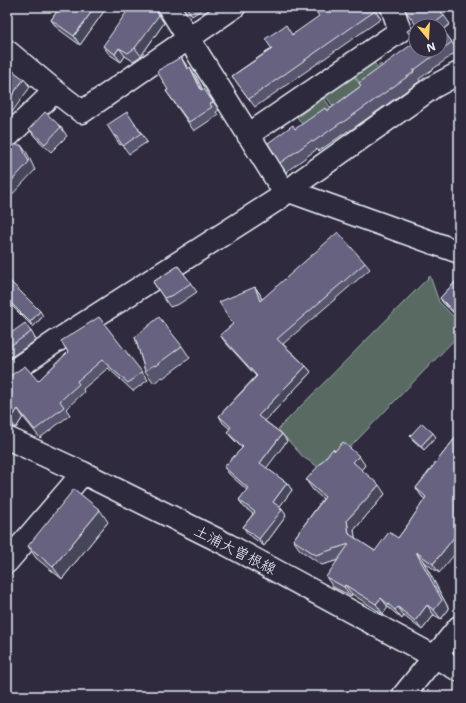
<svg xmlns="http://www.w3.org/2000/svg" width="466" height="703" font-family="'Shantell Sans','Klee One',sans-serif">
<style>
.green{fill:#586a62;stroke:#a0aead}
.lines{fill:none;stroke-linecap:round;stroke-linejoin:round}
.minor-casing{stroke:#e8f1f8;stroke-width:25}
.major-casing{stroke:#e8f1f8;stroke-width:25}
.minor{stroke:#2f2a3d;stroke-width:22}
.major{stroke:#2f2a3d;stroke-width:22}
.wall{fill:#58546e;stroke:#e8f1f8}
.shaded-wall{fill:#47455a;stroke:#e8f1f8}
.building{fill:#666280;stroke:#e8f1f8}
.labels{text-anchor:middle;stroke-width:3.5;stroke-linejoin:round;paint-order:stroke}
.street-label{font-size:15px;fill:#e8f1f8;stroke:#2f2a3d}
</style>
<rect width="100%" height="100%" fill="#2f2a3d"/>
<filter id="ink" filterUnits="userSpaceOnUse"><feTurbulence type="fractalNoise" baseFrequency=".025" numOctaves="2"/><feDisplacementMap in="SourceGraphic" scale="8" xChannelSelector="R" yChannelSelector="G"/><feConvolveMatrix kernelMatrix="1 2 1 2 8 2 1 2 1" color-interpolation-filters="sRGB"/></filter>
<g filter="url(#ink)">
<path class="green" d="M 373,61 L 377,67 L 381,64 L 387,72 L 368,94 L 354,75 Z
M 353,75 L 366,93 L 338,113 L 325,95 Z
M 324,98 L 333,111 L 306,130 L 297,117 Z
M 430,276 L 439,302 L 459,322 L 459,335 L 326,472 L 303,457 L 278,429 Z"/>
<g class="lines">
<g class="minor-casing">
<path id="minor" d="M 169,7 L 281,187 L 289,191 L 459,252
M 7,51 L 55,91
M 248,135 L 400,31 L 392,7
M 7,137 L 55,91 L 82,112 L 234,7
M 7,375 L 55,342 L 278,199 L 302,180 L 433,87 L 459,73
M 7,562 L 83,473"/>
</g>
<g class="major-casing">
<path id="major" d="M 7,438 L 83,473 L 228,545 L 459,670
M 403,696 L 459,627"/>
</g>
<use href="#minor" class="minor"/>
<use href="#major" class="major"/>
</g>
<path class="wall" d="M 60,7 L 107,7 L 80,45 L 57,28 L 51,20 Z
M 186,7 L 206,7 L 192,16 Z
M 373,7 L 381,19 L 255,107 L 232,76 L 292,34 Z
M 438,7 L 450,24 L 443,30 L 458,51 L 419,79 L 420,81 L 348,132 L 348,131 L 319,151 L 317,149 L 286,172 L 280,163 L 295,129 L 327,111 L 361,86 L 415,42 L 416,25 Z
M 161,17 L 164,23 L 141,56 L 133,61 L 125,56 L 121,62 L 109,54 L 103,46 Z
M 187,66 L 188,68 L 196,76 L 203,90 L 210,97 L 219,110 L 216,112 L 218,115 L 194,131 L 166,91 L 168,90 Z
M 133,120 L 147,142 L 129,154 L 122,144 L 120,145 L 114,136 Z
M 61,127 L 67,136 L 51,152 L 35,137 L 29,129 Z
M 365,263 L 370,269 L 283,344 L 306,366 L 311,372 L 265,421 L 282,434 L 287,441 L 266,468 L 287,483 L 292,490 L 279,507 L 286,515 L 285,515 L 286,516 L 264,546 L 248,534 L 243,527 L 253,514 L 244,507 L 239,500 L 247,490 L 229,474 L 224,467 L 242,448 L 232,438 L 227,432 L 230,429 L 223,423 L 219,416 L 256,376 L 225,342 L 220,335 L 233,324 L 255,287 L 260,294 L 261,299 Z
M 178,266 L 197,292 L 179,304 L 170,307 L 153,282 Z
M 459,278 L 459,318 L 443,303 L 440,298 Z
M 7,283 L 43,316 L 33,327 L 7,301 Z
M 31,331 L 36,340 L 7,360 L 7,336 Z
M 135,337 L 182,346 L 190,358 L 163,378 L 162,377 L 154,383 L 145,371 Z
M 61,341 L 142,372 L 148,380 L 133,391 L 108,368 L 83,389 L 84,392 L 66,409 L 70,415 L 40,438 L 23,417 L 16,428 L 7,424 L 7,378 L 38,381 L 68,352 Z
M 459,433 L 439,573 L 423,561 L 449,609 L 441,619 L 434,615 L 422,630 L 404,616 L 402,619 L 388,607 L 383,614 L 352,594 L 351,596 L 333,587 L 326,577 L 339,560 L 322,565 L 300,550 L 293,540 L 323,499 L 313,490 L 306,480 L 335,451 L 365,465 L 361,470 L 385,494 L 354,530 L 355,538 L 375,551 L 398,538 L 409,523 L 425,499 L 422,497 L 416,488 Z
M 410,436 L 436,437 L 424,450 L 413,440 Z
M 108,522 L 62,579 L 36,558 L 28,546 Z"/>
<path class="shaded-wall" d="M 95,7 L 107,7 L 80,45 L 74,36 Z
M 155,9 L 164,23 L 141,56 L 135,48 Z
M 119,48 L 125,56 L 121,62 L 115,54 Z
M 181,57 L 187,66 L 193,77 L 187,69 Z
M 190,67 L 196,76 L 207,99 L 201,90 Z
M 24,79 L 30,87 L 10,115 L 7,111 L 7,102 Z
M 21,145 L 27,153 L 35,170 L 7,200 L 7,186 Z
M 255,287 L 260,294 L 264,307 L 260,301 Z
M 40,311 L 43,316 L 33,327 L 30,322 Z
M 306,366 L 311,372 L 263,423 L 258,416 Z
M 18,409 L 23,417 L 16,428 L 10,420 Z
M 433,433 L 436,437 L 424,450 L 421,446 Z
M 282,434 L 287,441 L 265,470 L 260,463 Z
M 359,456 L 365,465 L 360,472 L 353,462 Z
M 287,483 L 292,490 L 278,509 L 273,502 Z
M 379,485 L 385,494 L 354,530 L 356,543 L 349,534 L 347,520 Z
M 281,508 L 286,515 L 285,515 L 286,516 L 264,546 L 259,539 Z
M 100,510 L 108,522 L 62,579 L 53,567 Z
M 459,531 L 459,549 L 439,573 L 433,564 Z
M 416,552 L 423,561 L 449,609 L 441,619 L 434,610 Z
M 345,585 L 352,594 L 351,596 L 344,587 Z
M 381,598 L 388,607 L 383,614 L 376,604 Z
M 427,605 L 434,615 L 422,630 L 415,621 Z
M 398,607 L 404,616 L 402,619 L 395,610 Z"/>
<path class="building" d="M 60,7 L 95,7 L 74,36 L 51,20 Z
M 130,7 L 152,7 L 155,9 L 159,15 L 135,48 L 128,53 L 119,48 L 115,54 L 103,46 Z
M 313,7 L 373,7 L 375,11 L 249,99 L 232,76 L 272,49 L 265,39 L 286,25 L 292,35 L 319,16 Z
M 403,7 L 438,7 L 444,16 L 436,22 L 440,26 L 416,26 L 416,50 L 440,50 L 440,26 L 452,42 L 413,71 L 414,72 L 342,123 L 342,122 L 313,142 L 311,141 L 280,163 L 268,143 L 293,125 L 295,129 L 325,108 L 327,111 L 361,86 L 359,83 L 415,42 L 407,31 L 416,25 Z
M 181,57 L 187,69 L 190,67 L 201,90 L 204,89 L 213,102 L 210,104 L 212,107 L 189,122 L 166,91 L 168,90 L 157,71 Z
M 10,69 L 24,79 L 7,102 L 7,74 Z
M 45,112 L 61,127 L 45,144 L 29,129 Z
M 127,112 L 141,133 L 123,146 L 116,136 L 114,136 L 107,125 Z
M 12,145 L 21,145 L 29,162 L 7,186 L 7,150 Z
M 338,232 L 365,263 L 277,339 L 306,366 L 258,416 L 282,434 L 260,463 L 287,483 L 273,502 L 281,508 L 280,509 L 282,510 L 259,539 L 243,527 L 255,512 L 239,500 L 248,488 L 224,467 L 243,447 L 227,432 L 231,427 L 219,416 L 257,376 L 220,335 L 233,324 L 219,302 L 255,287 L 260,301 Z
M 178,266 L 191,283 L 173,295 L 164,298 L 153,282 Z
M 459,278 L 459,314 L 458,316 L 440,298 Z
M 10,281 L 40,311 L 30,322 L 7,299 L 7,283 Z
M 99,317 L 142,372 L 128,383 L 102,360 L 77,381 L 79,384 L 60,401 L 64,407 L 35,430 L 18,409 L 10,420 L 7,419 L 7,378 L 25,366 L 38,381 L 68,352 L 61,341 Z
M 159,317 L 182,346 L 155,366 L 154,365 L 145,371 L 135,337 Z
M 25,323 L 31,332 L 7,348 L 7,336 Z
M 459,331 L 459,340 L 455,336 Z
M 422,423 L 433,433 L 421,446 L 410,436 Z
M 459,433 L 459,531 L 433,564 L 416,552 L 442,600 L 434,610 L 427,605 L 415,621 L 398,607 L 395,610 L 381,598 L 376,604 L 345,585 L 344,587 L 326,577 L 349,544 L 316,555 L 293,540 L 325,497 L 306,480 L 333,449 L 335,451 L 343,442 L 359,456 L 353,462 L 379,485 L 347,520 L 349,534 L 375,551 L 389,532 L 398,538 L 409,523 L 426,497 L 416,488 Z
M 74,489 L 100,510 L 53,567 L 28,546 Z"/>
</g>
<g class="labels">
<g class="street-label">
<text transform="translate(235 550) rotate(27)" y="5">土浦大曽根線</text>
</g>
</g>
<rect width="466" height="703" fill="none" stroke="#2f2a3d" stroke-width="24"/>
<rect x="12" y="12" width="442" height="679" fill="none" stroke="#e8f1f8" stroke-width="1.5" filter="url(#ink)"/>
<g transform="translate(428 38) rotate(162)"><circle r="19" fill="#2f2a3d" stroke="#797a88"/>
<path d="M0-3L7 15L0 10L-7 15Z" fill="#ffd166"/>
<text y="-6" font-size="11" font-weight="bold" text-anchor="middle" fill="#e8f1f8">N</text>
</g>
</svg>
